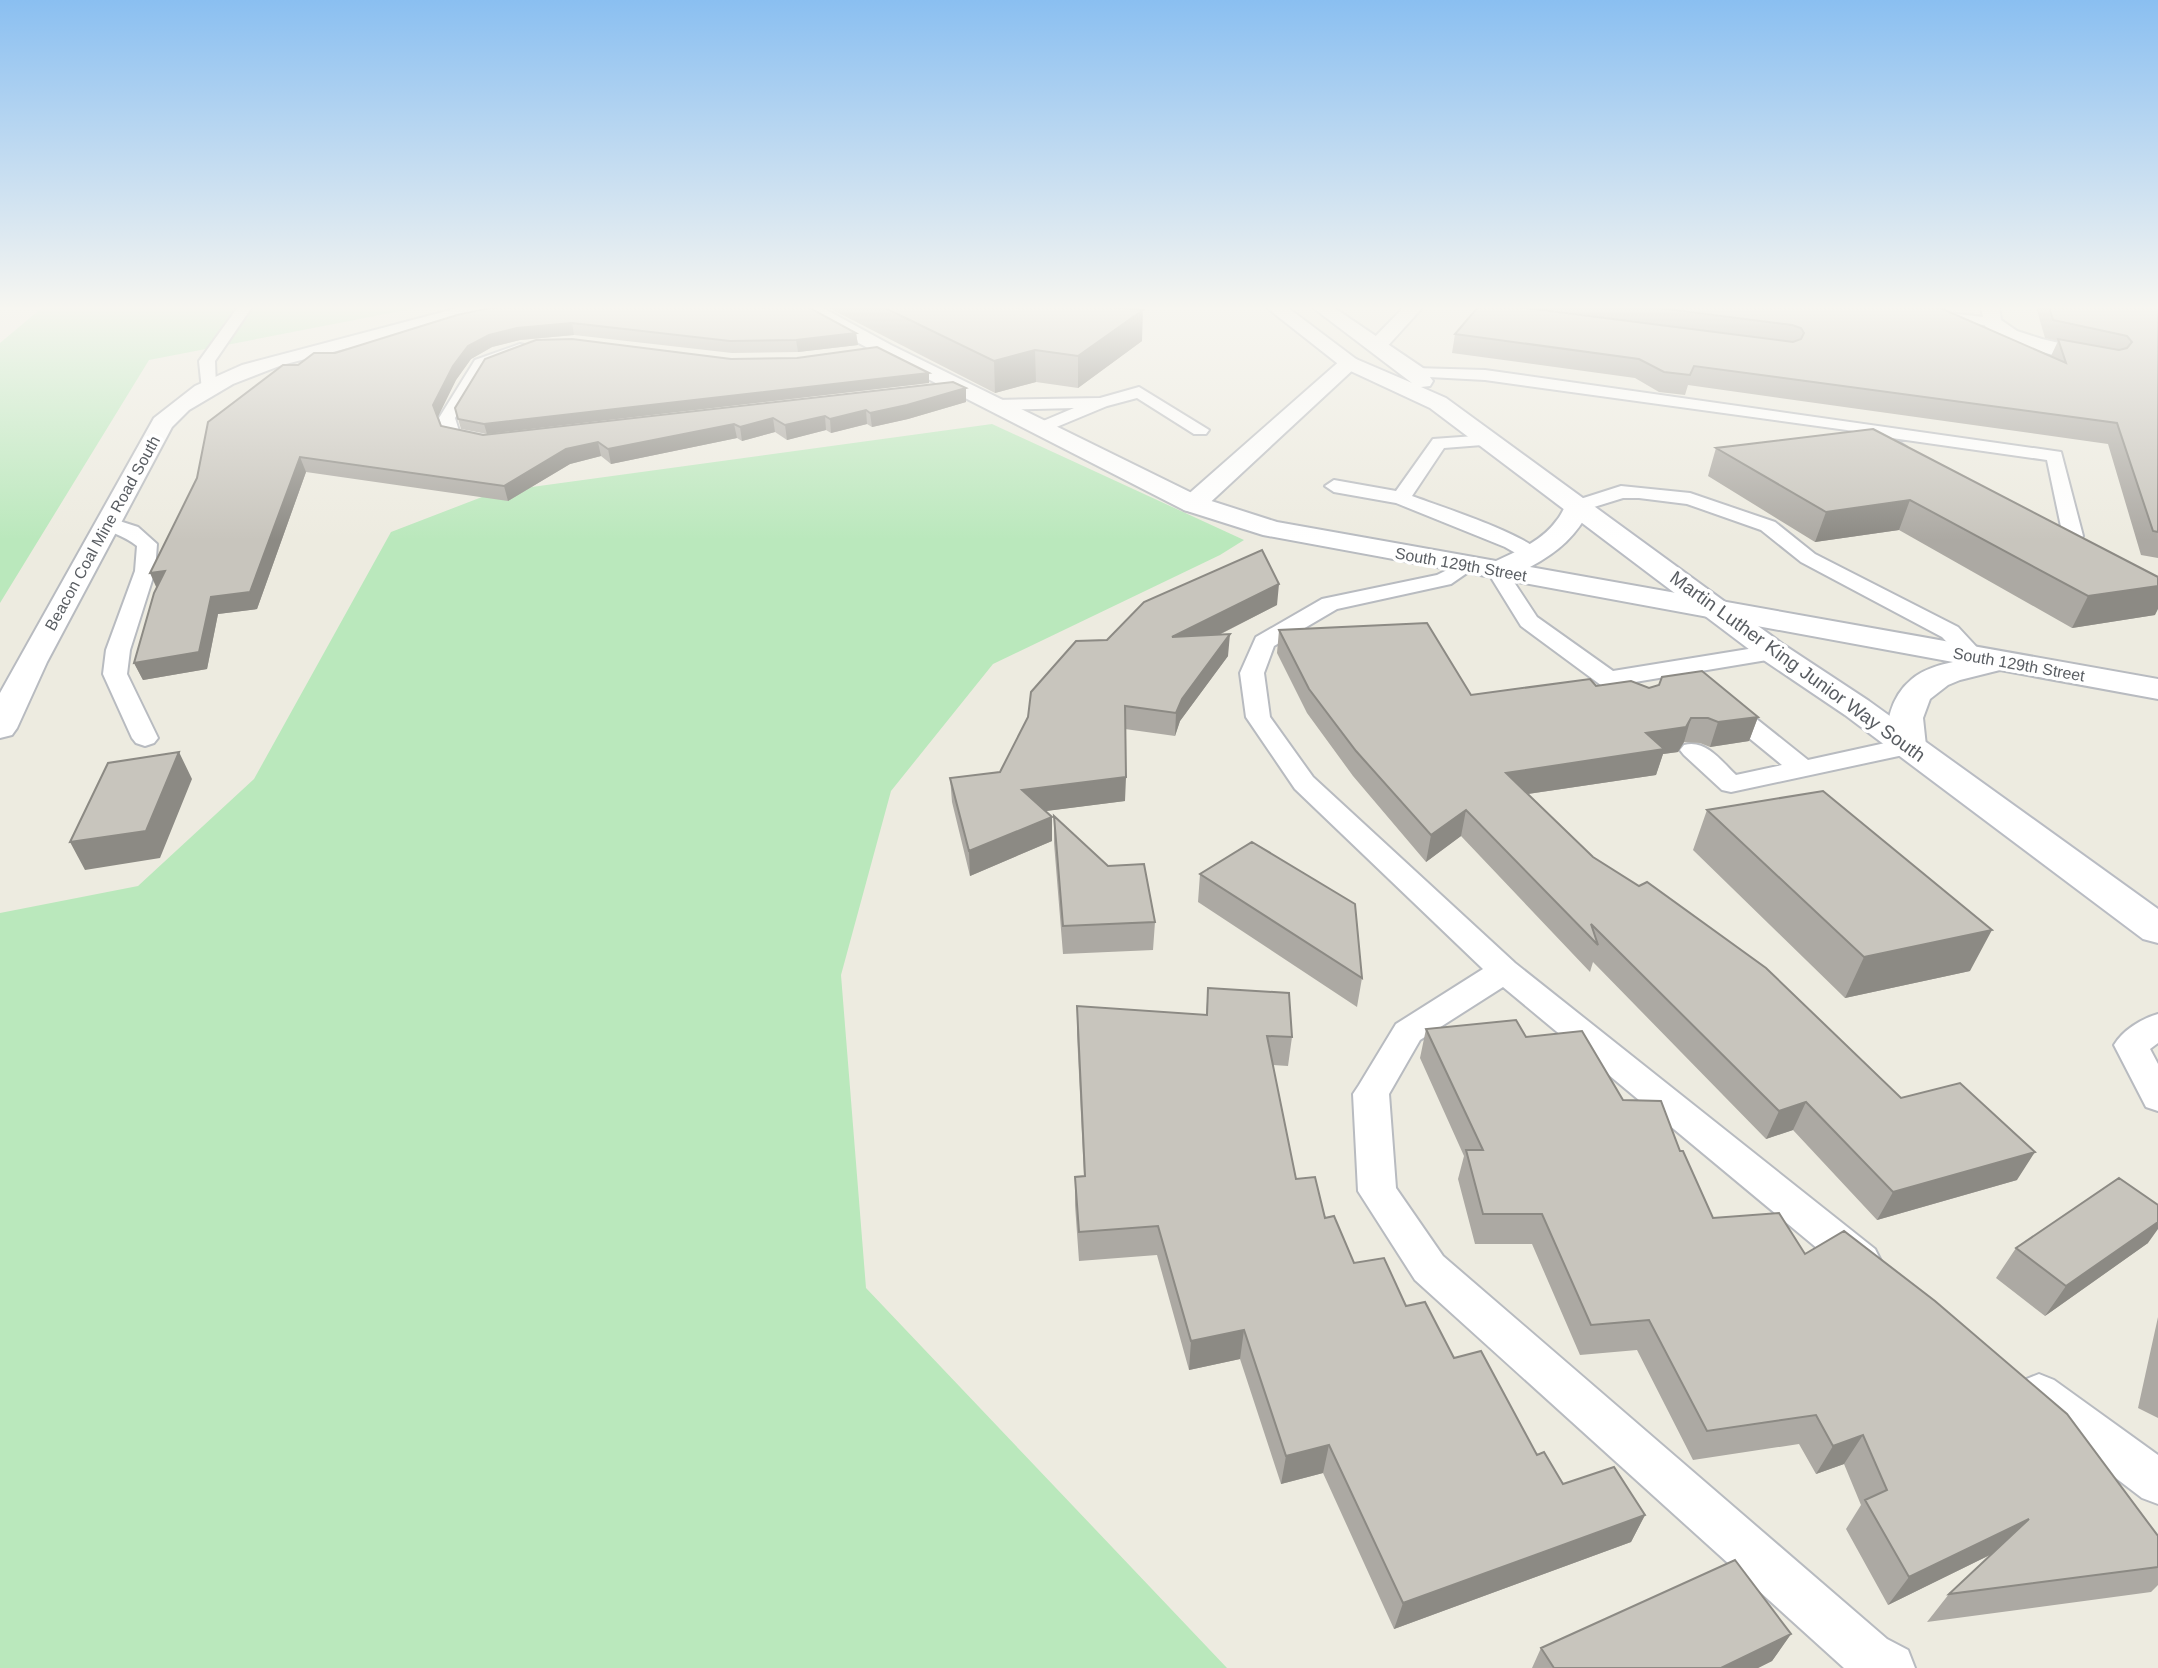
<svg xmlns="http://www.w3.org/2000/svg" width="2158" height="1668" font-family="Arial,sans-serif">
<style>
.green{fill:#bae8bc}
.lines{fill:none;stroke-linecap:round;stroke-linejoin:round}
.service-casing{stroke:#b8bbc0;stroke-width:4}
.minor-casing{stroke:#b8bbc0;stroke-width:4}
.tertiary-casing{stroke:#b8bbc0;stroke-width:4}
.secondary-casing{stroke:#b9bcc3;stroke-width:4}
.service{fill:#fff;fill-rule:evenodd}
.minor{fill:#fff;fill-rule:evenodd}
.tertiary{fill:#fff;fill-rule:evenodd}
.secondary{fill:#fff;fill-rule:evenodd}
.wall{fill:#aca9a3}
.shaded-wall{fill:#8c8a84}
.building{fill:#c8c5bd;stroke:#8c8a84;stroke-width:2}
.labels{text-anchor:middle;stroke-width:7;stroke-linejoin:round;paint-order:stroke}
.far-street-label{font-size:16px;fill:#595d62;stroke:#fff}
.street-label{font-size:19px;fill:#595d62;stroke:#fff}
</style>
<rect width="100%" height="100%" fill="#edebe0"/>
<path class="green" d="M 43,307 L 421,307 L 149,360 L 0,603 L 0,343 Z
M 992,424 L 1244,540 L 1220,555 L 993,664 L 891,791 L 841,975 L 866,1288 L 1227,1668 L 0,1668 L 0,913 L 138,886 L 254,779 L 391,532 L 495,492 Z"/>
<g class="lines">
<g class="service-casing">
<path id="service" d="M 238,307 L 252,307 L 215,361 L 216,387 L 214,390 L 202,390 L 199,361 Z
M 1855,307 L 1897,307 L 1992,318 L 1999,322 L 1992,326 L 1862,311 Z
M 520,344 L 525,345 L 527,348 L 525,351 L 486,366 L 455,418 L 459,431 L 489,437 L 492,441 L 489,445 L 483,446 L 446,438 L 439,418 L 475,360 Z
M 1415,368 L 1485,370 L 2061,452 L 2083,536 L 2080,540 L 2066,540 L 2063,536 L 2047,460 L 1892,438 L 1906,447 L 1897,452 L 1854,431 L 1485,380 L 1410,376 L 1407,373 L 1410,370 Z
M 1139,387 L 1209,430 L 1206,434 L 1194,434 L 1137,398 L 1107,406 L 1042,433 L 1036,432 L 1033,428 L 1036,424 L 1074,408 L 996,410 L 988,405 L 996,400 L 1100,398 Z
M 1489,435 L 1498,440 L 1495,444 L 1444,448 L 1412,496 C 1439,506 1529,535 1543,555 L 1540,559 L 1526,559 L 1505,547 L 1396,503 L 1334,492 L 1325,486 L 1334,480 L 1396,491 L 1433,439 Z
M 1621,486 L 1690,493 L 1775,522 L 1815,554 L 1958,627 L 1984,655 L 1980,660 L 1964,660 L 1942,637 L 1801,562 L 1761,530 L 1687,504 L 1639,498 L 1623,498 L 1578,512 L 1568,506 L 1571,502 Z
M 107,517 L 138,527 L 157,544 L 155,571 L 130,650 L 127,674 L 158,738 L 154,743 L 145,746 L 136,743 L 132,738 L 103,674 L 106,650 L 135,571 L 137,546 C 124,535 106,532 97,523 Z
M 1467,560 L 1474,562 L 1477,566 L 1451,584 L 1337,609 L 1274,646 L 1264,673 L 1270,717 L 1313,777 L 1515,963 L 1875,1249 L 1881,1261 L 1875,1273 L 1861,1278 L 1847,1273 L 1503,987 L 1420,1040 L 1389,1094 L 1396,1188 L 1443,1256 L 1887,1639 L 1908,1650 L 1915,1668 L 1844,1668 L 1415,1280 L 1358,1191 L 1353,1094 L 1359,1085 L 1396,1024 L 1483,969 L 1295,789 L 1246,717 L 1240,673 L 1256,637 L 1322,599 L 1437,575 Z
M 1497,565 L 1504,567 L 1537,617 L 1613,671 L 1773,645 L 1781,647 L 1785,652 L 1781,657 L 1773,659 L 1629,683 L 1653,703 L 1650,708 L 1641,710 L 1632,708 L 1521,626 L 1487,571 L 1490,567 Z
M 1725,699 L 1734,701 L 1808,760 L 1908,738 L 1917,741 L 1921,746 L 1917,751 L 1908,754 L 1731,792 L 1722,790 L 1684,755 L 1680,750 L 1684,745 C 1706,739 1721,761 1736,775 L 1782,765 L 1716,711 L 1713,706 L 1716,701 Z
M 2158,1014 L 2158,1043 L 2150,1049 L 2158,1064 L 2158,1111 L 2146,1107 L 2114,1045 C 2123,1030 2141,1019 2158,1014 Z
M 2039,1374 L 2054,1380 L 2158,1455 L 2158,1504 L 2142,1498 L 2024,1408 L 2017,1394 L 2024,1380 Z"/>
</g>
<g class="minor-casing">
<path id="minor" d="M 462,307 L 494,307 L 492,311 L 282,365 L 233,384 L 189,410 L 172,427 L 47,662 L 17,728 L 12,735 L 0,738 L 0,693 L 154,418 L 195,386 L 242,365 Z
M 1404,307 L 1423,307 L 1384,350 L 1370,350 L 1367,346 L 1370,342 Z
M 1981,307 L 1999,307 L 2001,320 L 2017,331 L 2042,339 L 2114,356 L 2117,360 L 2114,364 L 2107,366 C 2065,357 2020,352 1985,326 Z
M 1349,357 L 1356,359 L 1359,363 L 1356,367 L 1202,510 L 1193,512 L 1184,510 L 1180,504 L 1184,498 L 1342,359 Z"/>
</g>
<g class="tertiary-casing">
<path id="tertiary" d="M 798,307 L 821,307 L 891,345 L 1202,498 L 1277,522 L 1496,561 C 1518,551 1543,540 1557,520 C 1562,514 1564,507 1569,500 L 1578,498 L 1587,500 L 1591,506 C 1578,535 1558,552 1530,567 L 2158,679 L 2158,699 L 2000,670 L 1960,680 L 1948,685 L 1930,699 L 1923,718 L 1926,746 L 1920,753 L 1908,757 L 1896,753 C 1879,730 1892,695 1912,679 C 1924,669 1939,665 1953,662 L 1263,535 L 1184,510 L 877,353 L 800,311 Z"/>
</g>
<g class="secondary-casing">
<path id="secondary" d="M 1266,307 L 1287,307 L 1356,359 L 1412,383 L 1312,307 L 1333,307 L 1423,368 L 1433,381 L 1430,386 L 1421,387 L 1446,398 L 1784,645 L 1869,701 L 2158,909 L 2158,943 L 2143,939 L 1845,715 L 1762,659 L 1430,408 L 1342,367 Z"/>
</g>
<use href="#service" class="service"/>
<use href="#minor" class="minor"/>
<use href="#tertiary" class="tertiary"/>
<use href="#secondary" class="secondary"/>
</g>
<path class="wall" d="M 827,307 L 1114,307 L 1142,341 L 1078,388 L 1036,382 L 995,393 Z
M 1478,307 L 1938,307 L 2051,356 L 2058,341 L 2045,338 L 2036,307 L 2158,307 L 2158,558 L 2141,555 L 2108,444 L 1688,385 L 1685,395 L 1659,392 L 1635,378 L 1452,353 L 1455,334 Z
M 457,315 L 856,333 L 858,345 L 798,352 L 732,353 L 574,335 L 520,340 L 492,347 L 471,359 L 456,380 L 437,417 L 441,426 L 483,435 L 966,388 L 966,402 L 908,419 L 872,427 L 867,424 L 831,433 L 826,430 L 787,440 L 775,432 L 742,441 L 737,438 L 611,464 L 601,456 L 570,464 L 508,501 L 306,472 L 257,609 L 218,614 L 207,669 L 143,680 L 134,663 L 298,365 L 335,353 Z
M 929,383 L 487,434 L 461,429 L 455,408 Z
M 1873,429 L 2155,615 L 2072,628 L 1899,530 L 1815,542 L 1708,476 L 1716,448 Z
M 1277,605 L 1219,635 L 1228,656 L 1180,721 L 1175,736 L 1125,729 L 1125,801 L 1045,811 L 1052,817 L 1052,841 L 970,876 L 952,802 L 950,778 L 1000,772 L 1107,640 Z
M 1279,630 L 1471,695 L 1596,686 L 1649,688 L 1758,717 L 1749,741 L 1710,747 L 1700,743 L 1684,742 L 1678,752 L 1663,754 L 1656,775 L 1528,794 L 1593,857 L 1901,1098 L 2017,1180 L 1877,1220 L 1793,1130 L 1766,1139 L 1593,962 L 1590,972 L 1461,836 L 1426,862 L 1353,776 L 1307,713 L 1277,653 Z
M 1707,810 L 1970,971 L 1845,998 L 1693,850 Z
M 1054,816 L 1155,922 L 1153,950 L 1063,954 L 1054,843 Z
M 1200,874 L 1362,978 L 1357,1007 L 1198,902 Z
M 1208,988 L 1292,1037 L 1288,1066 L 1273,1065 L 1296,1179 L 1325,1218 L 1354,1263 L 1406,1306 L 1454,1358 L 1563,1484 L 1645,1515 L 1631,1542 L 1394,1629 L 1323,1473 L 1281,1484 L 1240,1359 L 1189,1370 L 1157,1255 L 1079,1261 L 1075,1205 L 1075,1177 L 1084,1176 L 1077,1034 L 1077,1006 L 1206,1015 Z
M 1426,1029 L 1526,1037 L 1623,1100 L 1680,1151 L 1713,1218 L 1805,1254 L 2158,1536 L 2158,1585 L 2151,1592 L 1927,1622 L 1949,1594 L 1992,1554 L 1888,1605 L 1846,1529 L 1861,1505 L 1844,1464 L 1816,1474 L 1799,1444 L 1693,1460 L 1637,1350 L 1580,1355 L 1532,1244 L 1475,1244 L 1458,1179 L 1464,1156 L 1420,1058 Z
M 2148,1243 L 2045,1316 L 1996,1278 L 2016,1248 Z
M 2158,1317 L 2158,1418 L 2138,1408 Z
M 1791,1634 L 1772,1661 L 1758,1668 L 1532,1668 L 1541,1648 Z"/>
<path class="shaded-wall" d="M 1143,310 L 1142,341 L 1078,388 L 1078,356 Z
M 572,323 L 574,335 L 520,340 L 492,347 L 471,359 L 456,380 L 437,419 L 433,405 L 453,366 L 468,346 L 489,335 L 517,328 Z
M 856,333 L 858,345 L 798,352 L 796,340 Z
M 1035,350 L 1036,382 L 995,393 L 994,361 Z
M 929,373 L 929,383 L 487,434 L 484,424 Z
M 966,388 L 966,402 L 908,419 L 872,427 L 870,413 Z
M 866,410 L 867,424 L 831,433 L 830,419 Z
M 825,416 L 826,430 L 787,440 L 785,425 Z
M 773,418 L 775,432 L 742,441 L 740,427 Z
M 734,424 L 737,438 L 611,464 L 608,449 Z
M 598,442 L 601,456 L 570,464 L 508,501 L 504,486 L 566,449 Z
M 300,457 L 306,472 L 257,609 L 218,614 L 207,669 L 143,680 L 134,663 Z
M 1910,500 L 1899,530 L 1815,542 L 1826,512 Z
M 165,571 L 157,589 L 150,573 Z
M 1279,584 L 1277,605 L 1171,659 L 1172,637 Z
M 2158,586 L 2158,609 L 2155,615 L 2072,628 L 2088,596 Z
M 1230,634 L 1228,656 L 1180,721 L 1175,736 L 1176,713 L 1182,699 Z
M 1758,717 L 1749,741 L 1710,747 L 1718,722 Z
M 1691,718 L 1684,742 L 1678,752 L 1663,754 L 1656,775 L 1500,798 L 1506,773 Z
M 179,752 L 192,779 L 160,858 L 85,870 L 70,842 Z
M 1126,777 L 1125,801 L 1023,814 L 1022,790 Z
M 1466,810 L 1461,836 L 1426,862 L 1431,835 Z
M 1052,817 L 1052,841 L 970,876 L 969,851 Z
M 1992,930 L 1970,971 L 1845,998 L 1864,957 Z
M 1806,1102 L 1793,1130 L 1766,1139 L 1779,1111 Z
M 2035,1152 L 2017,1180 L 1877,1220 L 1893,1192 Z
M 2158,1222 L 2158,1229 L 2148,1243 L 2045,1316 L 2066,1286 Z
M 1244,1330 L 1240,1359 L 1189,1370 L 1191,1341 Z
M 1863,1435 L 1844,1464 L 1816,1474 L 1833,1446 Z
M 1329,1445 L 1323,1473 L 1281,1484 L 1286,1456 Z
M 1645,1515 L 1631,1542 L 1394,1629 L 1403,1603 Z
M 2029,1519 L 2006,1547 L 1888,1605 L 1909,1577 Z
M 1791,1634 L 1772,1661 L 1758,1668 L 1721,1668 Z"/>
<path class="building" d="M 495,307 L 808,307 L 856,333 L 796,340 L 730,341 L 572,323 L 517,328 L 489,335 L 468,346 L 453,366 L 433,405 L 441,426 L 483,435 L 953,382 L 966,388 L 907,405 L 870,413 L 866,410 L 830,419 L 825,416 L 785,425 L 773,418 L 740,427 L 734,424 L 608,449 L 598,442 L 566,449 L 504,486 L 300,457 L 250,592 L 211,597 L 199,652 L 134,663 L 154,593 L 165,571 L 150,573 L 197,478 L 208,422 L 283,365 L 298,365 L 314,353 L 335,353 L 457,315 Z
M 883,307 L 1114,307 L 1143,310 L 1078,356 L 1035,350 L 994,361 Z
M 1478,307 L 1518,307 L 1793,342 L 1801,339 L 1804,333 L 1801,328 L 1792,325 L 1651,307 L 1938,307 L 2066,363 L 2058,339 L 2119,350 L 2127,348 L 2132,342 L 2127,336 L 2053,320 L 2049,307 L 2158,307 L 2158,532 L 2153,531 L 2117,423 L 1694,366 L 1690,375 L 1664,372 L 1639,359 L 1455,334 Z
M 572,339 L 731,359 L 797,358 L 877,347 L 929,373 L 484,424 L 458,419 L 455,408 L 485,359 L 536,340 Z
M 1873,429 L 2158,577 L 2158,586 L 2088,596 L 1910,500 L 1826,512 L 1716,448 Z
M 1262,550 L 1279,584 L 1172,637 L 1230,634 L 1182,699 L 1176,713 L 1125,706 L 1126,777 L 1022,790 L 1052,817 L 969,851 L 950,778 L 1000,772 L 1028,717 L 1031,692 L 1076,641 L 1107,640 L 1144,602 Z
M 1427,623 L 1471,695 L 1590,679 L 1596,686 L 1631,681 L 1649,688 L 1659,685 L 1662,677 L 1702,671 L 1758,717 L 1718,722 L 1708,718 L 1691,718 L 1686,727 L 1646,733 L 1664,749 L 1506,773 L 1593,857 L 1639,886 L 1647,882 L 1766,968 L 1901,1098 L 1960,1083 L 2035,1152 L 1893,1192 L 1806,1102 L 1779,1111 L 1591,924 L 1598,945 L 1466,810 L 1431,835 L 1356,751 L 1309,689 L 1279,630 Z
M 179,752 L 146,831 L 70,842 L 108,763 Z
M 1823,791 L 1992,930 L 1864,957 L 1707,810 Z
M 1054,816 L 1108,866 L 1144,864 L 1155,922 L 1063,926 Z
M 1252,842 L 1355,904 L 1362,978 L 1200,874 Z
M 1208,988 L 1289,993 L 1292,1037 L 1267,1036 L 1296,1179 L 1315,1177 L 1325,1218 L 1334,1216 L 1354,1263 L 1384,1258 L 1406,1306 L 1425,1302 L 1454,1358 L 1481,1351 L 1537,1455 L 1544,1452 L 1563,1484 L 1614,1467 L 1645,1515 L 1403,1603 L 1329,1445 L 1286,1456 L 1244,1330 L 1191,1341 L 1158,1226 L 1079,1232 L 1075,1177 L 1085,1176 L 1077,1006 L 1207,1015 Z
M 1516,1020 L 1526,1037 L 1582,1031 L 1623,1100 L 1661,1101 L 1680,1151 L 1683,1151 L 1713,1218 L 1779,1213 L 1805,1254 L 1844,1231 L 1935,1301 L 2067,1414 L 2158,1536 L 2158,1567 L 1949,1594 L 2029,1519 L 1909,1577 L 1865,1500 L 1887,1490 L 1863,1435 L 1833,1446 L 1816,1415 L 1707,1431 L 1649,1320 L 1591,1325 L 1542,1214 L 1483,1214 L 1466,1150 L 1483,1150 L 1426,1029 Z
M 2119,1178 L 2158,1205 L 2158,1222 L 2066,1286 L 2016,1248 Z
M 1735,1560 L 1791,1634 L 1721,1668 L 1554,1668 L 1541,1648 Z"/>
<linearGradient id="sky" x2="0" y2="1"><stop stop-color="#8abff1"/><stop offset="0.57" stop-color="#f7f6f1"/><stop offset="1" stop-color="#f7f6f1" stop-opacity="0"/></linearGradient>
<rect width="2158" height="540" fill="url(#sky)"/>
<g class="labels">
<g class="far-street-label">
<text transform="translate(102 533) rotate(-61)" y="6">Beacon Coal Mine Road South</text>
<text transform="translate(1461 564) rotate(10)" y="6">South 129th Street</text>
<text transform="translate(2019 664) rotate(10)" y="6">South 129th Street</text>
</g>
<g class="street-label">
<text transform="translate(1798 666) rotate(36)" y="7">Martin Luther King Junior Way South</text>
</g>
</g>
</svg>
